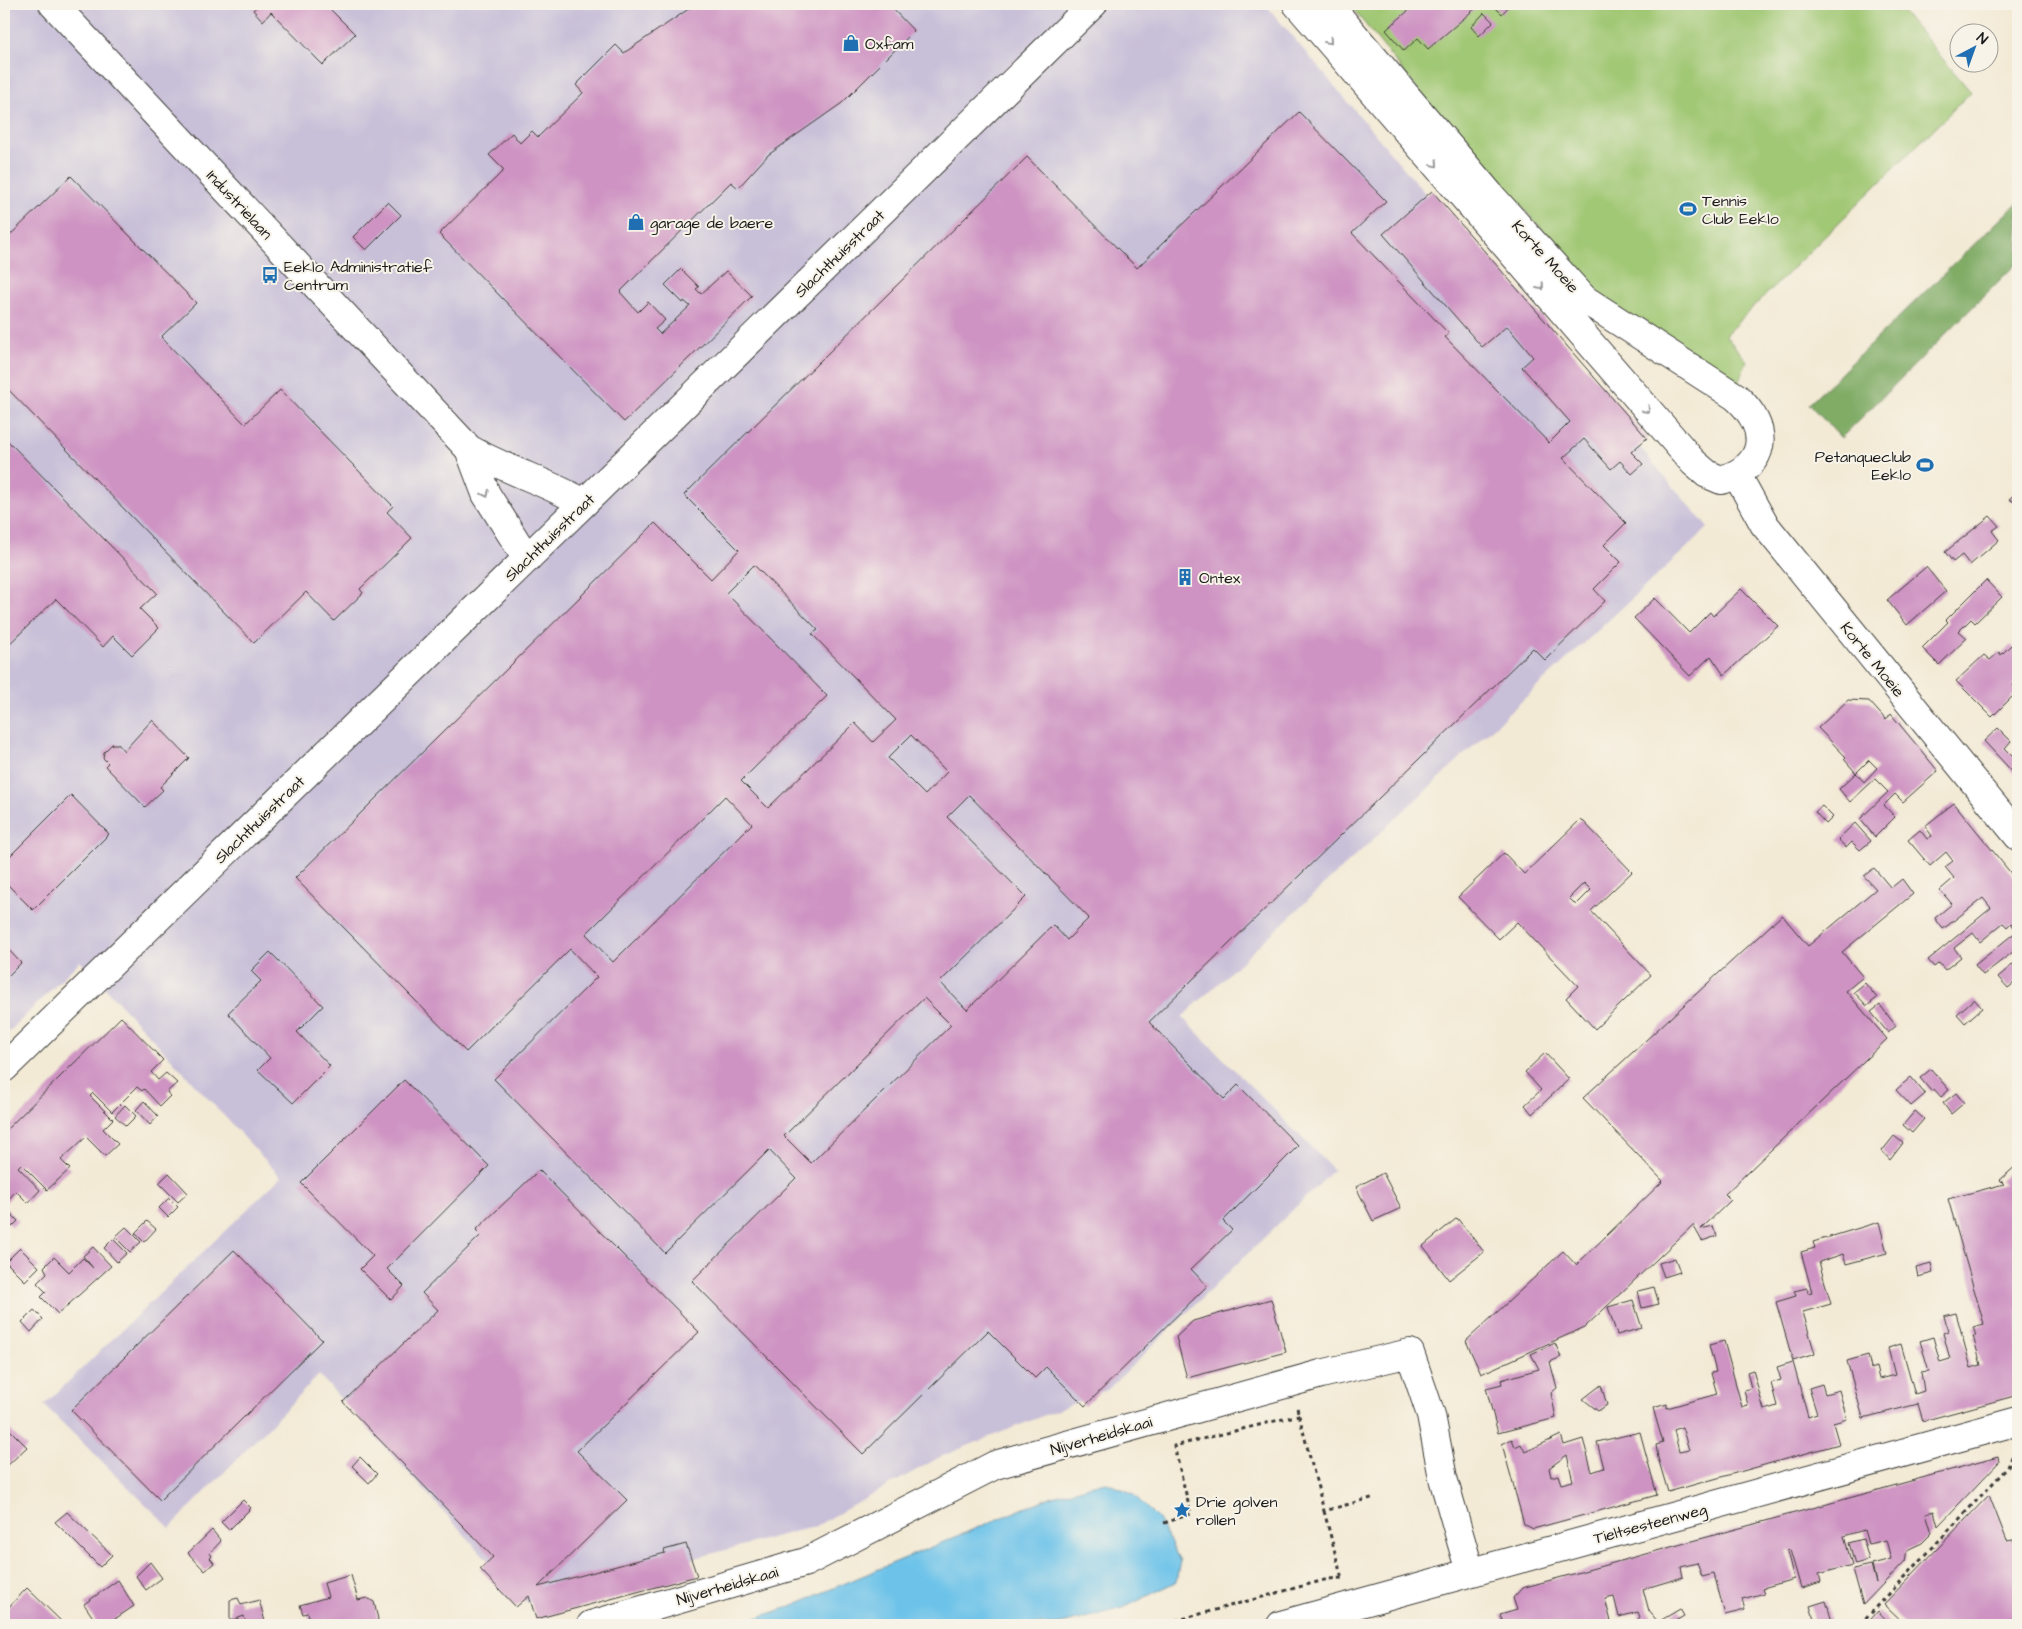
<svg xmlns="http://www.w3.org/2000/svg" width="2022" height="1629" font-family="'Architects Daughter',sans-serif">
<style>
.industrial{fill:#c8bfd8}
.green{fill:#a1c874;stroke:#5e7248}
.forest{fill:#80ac66;stroke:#4e6441}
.water{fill:#6cc2e9;stroke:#446f82}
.building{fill:#ce93c2;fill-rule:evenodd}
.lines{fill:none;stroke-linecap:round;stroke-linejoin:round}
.street-casing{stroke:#3c3b38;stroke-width:30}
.secondary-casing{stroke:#3c3b38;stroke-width:30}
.path{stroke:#3c3b38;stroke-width:3;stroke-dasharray:4 4;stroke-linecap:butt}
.street{stroke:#fff;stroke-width:28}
.secondary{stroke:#fff;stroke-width:28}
.oneway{stroke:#999}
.labels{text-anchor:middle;stroke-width:4;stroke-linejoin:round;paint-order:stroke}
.poi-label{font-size:16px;fill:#1c1c1c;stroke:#f7f3e8;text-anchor:start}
.street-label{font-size:16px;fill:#1c1c1c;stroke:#f7f3e8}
</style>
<rect width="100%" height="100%" fill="#f7f3e8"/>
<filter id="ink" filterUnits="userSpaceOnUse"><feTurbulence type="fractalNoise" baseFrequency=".02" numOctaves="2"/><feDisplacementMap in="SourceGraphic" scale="10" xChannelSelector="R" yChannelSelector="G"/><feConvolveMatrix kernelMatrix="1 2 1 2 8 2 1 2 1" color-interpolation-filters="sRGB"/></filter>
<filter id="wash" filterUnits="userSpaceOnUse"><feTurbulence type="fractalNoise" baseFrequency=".0096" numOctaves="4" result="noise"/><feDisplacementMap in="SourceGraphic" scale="20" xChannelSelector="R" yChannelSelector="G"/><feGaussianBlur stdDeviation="1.12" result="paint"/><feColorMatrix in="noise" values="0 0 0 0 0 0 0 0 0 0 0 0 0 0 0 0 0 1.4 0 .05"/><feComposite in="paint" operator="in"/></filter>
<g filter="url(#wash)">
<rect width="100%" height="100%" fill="#f3ead5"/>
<path class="industrial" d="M 4,4 L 1265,4 L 1708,528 L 1182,1017 L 1334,1170 L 1107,1390 L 940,1457 L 816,1526 L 527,1603 L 319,1375 L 170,1528 L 44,1405 L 281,1177 L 80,961 L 4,1037 Z"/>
<path class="green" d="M 1349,4 L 1896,4 L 1971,92 L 1725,335 L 1747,361 L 1737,386 L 1616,311 L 1432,107 Z"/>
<path class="forest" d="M 2018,202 L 2018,262 L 1841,438 L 1809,404 Z"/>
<path class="water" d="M 1105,1482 L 1132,1493 L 1158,1519 L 1180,1561 L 1176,1582 L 1123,1608 L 1058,1625 L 735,1625 L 786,1608 L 1053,1496 Z"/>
<g id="blocks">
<path class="building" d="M 260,4 L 325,4 L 355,34 L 323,65 L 271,12 L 263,21 L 253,10 Z
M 690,4 L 888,4 L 914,31 L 842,103 L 768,155 L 738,188 L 731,182 L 620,292 L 638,312 L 648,302 L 665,320 L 655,329 L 660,334 L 690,306 L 684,301 L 683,303 L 665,285 L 681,269 L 699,287 L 696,289 L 701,294 L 726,271 L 752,296 L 624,422 L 439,234 L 504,170 L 489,155 L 512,133 L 520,143 L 532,131 L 538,137 L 583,93 L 576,85 L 616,45 L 624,53 L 693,6 Z
M 1416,4 L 1440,4 L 1442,6 L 1445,4 L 1474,4 L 1477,7 L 1428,49 L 1418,38 L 1404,51 L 1386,30 Z
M 1492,4 L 1505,4 L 1508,7 L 1502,14 Z
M 1484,13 L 1493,22 L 1479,36 L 1471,27 Z
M 1299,112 L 1386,201 L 1352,233 L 1449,334 L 1445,337 L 1549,443 L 1570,422 L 1522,367 L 1533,357 L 1507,326 L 1482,347 L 1383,234 L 1432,191 L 1647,438 L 1631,452 L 1643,464 L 1632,474 L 1620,461 L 1611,469 L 1584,439 L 1563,458 L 1626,523 L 1604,545 L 1621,562 L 1594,589 L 1605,601 L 1545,660 L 1533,648 L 1149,1022 L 1224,1099 L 1238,1085 L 1298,1146 L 1223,1221 L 1232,1230 L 1191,1269 L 1207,1286 L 1085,1406 L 1046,1367 L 1035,1378 L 988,1331 L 863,1454 L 692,1281 L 796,1178 L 769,1150 L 665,1253 L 494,1079 L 597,977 L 570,949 L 466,1052 L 295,878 L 655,523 L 711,579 L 739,550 L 684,495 L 1027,157 L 1137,268 ZM 754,565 L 818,630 L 812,634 L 896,720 L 873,742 L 855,723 L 768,808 L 741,781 L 827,696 L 726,593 ZM 911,735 L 947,772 L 925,795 L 888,758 ZM 969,795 L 1089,918 L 1067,940 L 1053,925 L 967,1010 L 940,982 L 1026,897 L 947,817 ZM 725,796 L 752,824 L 613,962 L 586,934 ZM 924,998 L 951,1025 L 811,1163 L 784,1136 Z
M 71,176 L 196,303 L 161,337 L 245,424 L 280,390 L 393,506 L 387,512 L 412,538 L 360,589 L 363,593 L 334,621 L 306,592 L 254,643 L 4,385 L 4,241 Z
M 388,202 L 401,215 L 366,250 L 353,237 Z
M 4,437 L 157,593 L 140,609 L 159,628 L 132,655 L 113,636 L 103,647 L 56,599 L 4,649 Z
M 2018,491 L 2016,503 L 2009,499 Z
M 1990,516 L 1999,526 L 1992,531 L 1999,540 L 1970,565 L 1962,555 L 1953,562 L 1945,552 Z
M 1926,567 L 1946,591 L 1907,625 L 1887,600 Z
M 1986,580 L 2002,597 L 1975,623 L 1971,619 L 1959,631 L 1967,638 L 1939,665 L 1922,648 L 1948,622 L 1946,620 Z
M 1741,589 L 1778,626 L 1724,675 L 1711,656 L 1690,676 L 1634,618 L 1655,598 L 1689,633 L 1710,612 L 1713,616 Z
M 2011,645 L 2018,652 L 2018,680 L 2013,685 L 2018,691 L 1992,717 L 1956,681 L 1984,655 L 1990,660 L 1999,652 L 2001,655 Z
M 1848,700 L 1869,701 L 1886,720 L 1891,714 L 1938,771 L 1903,802 L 1895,794 L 1884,805 L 1895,817 L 1875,837 L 1860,819 L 1888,792 L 1875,779 L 1850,802 L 1839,789 L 1856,773 L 1864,782 L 1877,768 L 1869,760 L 1856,773 L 1844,759 L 1846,757 L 1818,728 Z
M 152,720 L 189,758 L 160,787 L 163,790 L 145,807 L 105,766 L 108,763 L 103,758 L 104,752 L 112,744 L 118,744 L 124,751 Z
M 1998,728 L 2011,741 L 2005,748 L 2018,761 L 2018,778 L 1984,741 Z
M 71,795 L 109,834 L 33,910 L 4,881 L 4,862 Z
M 1954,803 L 2018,882 L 2018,948 L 1983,975 L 1975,965 L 2017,931 L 2011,923 L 2007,927 L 2003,923 L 1980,942 L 1973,933 L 1954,948 L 1961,957 L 1945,970 L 1939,963 L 1934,967 L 1928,960 L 1991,908 L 1983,898 L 1943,929 L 1935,918 L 1952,904 L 1940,890 L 1954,878 L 1945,867 L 1953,861 L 1946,852 L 1930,866 L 1908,840 L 1920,830 L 1927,839 L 1932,836 L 1925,826 Z
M 1822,806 L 1833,817 L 1826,824 L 1815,812 Z
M 1581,819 L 1632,872 L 1591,911 L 1651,975 L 1595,1029 L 1566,998 L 1578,986 L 1517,922 L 1499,939 L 1458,897 L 1504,853 L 1524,874 ZM 1584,883 L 1591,890 L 1576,905 L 1569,898 Z
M 1855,823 L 1871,841 L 1860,850 L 1852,842 L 1846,848 L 1838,839 Z
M 1874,868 L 1891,888 L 1902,879 L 1913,894 L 1842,952 L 1863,977 L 1846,991 L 1887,1039 L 1725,1194 L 1731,1200 L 1701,1229 L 1713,1226 L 1717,1236 L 1702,1241 L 1693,1225 L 1585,1327 L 1481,1374 L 1466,1341 L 1563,1251 L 1576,1265 L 1663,1181 L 1583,1098 L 1782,915 L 1808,946 L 1876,889 L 1864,876 Z
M 4,945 L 21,963 L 4,980 Z
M 270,952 L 323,1006 L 297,1032 L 330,1066 L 293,1103 L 258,1070 L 270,1058 L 228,1013 L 261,981 L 251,971 Z
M 2018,960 L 2018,980 L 2008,988 L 1998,977 Z
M 1865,983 L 1877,998 L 1867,1006 L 1854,992 Z
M 1974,999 L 1982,1008 L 1965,1023 L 1957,1014 Z
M 1880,1005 L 1896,1026 L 1888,1033 L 1871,1012 Z
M 121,1017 L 163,1060 L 151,1072 L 158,1080 L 166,1073 L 177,1083 L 167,1092 L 170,1096 L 160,1106 L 144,1089 L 142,1091 L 137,1087 L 112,1112 L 93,1093 L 90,1096 L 113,1119 L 103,1129 L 118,1144 L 105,1156 L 86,1137 L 61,1160 L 70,1169 L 47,1190 L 21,1164 L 18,1167 L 40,1190 L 28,1203 L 16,1191 L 4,1204 L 4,1132 Z
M 1545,1053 L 1569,1079 L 1532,1114 L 1525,1105 L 1541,1090 L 1525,1072 Z
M 1931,1069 L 1949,1090 L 1941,1097 L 1934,1089 L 1931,1091 L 1920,1078 Z
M 1911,1077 L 1925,1094 L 1911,1106 L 1896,1090 Z
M 404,1080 L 489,1166 L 387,1269 L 404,1286 L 391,1300 L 360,1269 L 373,1256 L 301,1183 Z
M 1956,1093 L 1964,1103 L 1951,1114 L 1943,1103 Z
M 144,1101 L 158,1116 L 150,1125 L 136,1110 Z
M 125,1105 L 136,1116 L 126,1126 L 115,1116 Z
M 1915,1111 L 1924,1119 L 1912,1133 L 1903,1125 Z
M 1894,1136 L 1903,1143 L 1890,1160 L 1882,1151 Z
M 2018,1164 L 2018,1190 L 2013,1195 L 2018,1201 L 2018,1395 L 1923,1421 L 1918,1404 L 1863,1418 L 1847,1361 L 1868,1355 L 1871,1369 L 1876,1367 L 1879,1379 L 1895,1375 L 1888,1348 L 1901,1344 L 1915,1394 L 1924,1391 L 1921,1372 L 1929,1371 L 1920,1341 L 1933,1337 L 1940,1362 L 1950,1359 L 1943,1333 L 1948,1331 L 1944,1316 L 1956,1313 L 1971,1368 L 1981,1365 L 1973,1336 L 1976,1336 L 1973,1327 L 1984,1324 L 1948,1199 L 2004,1184 L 2000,1180 Z
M 539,1170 L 699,1332 L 577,1451 L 627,1500 L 538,1587 L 665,1553 L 664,1550 L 686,1544 L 697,1576 L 536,1619 L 529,1596 L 516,1607 L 480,1569 L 493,1557 L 343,1402 L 438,1310 L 422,1293 L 481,1235 L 476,1230 Z
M 169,1173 L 188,1193 L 178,1202 L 159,1183 Z
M 1383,1173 L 1401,1208 L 1373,1221 L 1356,1187 Z
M 169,1198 L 178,1207 L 168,1217 L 159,1208 Z
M 4,1206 L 18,1221 L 12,1227 L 4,1219 Z
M 1457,1218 L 1484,1252 L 1449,1280 L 1423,1246 Z
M 147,1221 L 156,1229 L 144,1242 L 135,1233 Z
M 1879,1222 L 1887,1253 L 1846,1264 L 1843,1254 L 1819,1262 L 1831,1304 L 1803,1312 L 1815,1354 L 1793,1361 L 1776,1302 L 1796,1296 L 1794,1291 L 1807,1288 L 1808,1293 L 1812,1292 L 1801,1252 L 1815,1248 L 1813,1242 Z
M 126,1227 L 141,1242 L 130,1252 L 115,1237 Z
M 113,1239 L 127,1253 L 117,1262 L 104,1248 Z
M 93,1247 L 111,1266 L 58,1314 L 41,1297 L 46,1292 L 37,1283 L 47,1273 L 44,1267 L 54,1257 L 69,1272 L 83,1258 L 93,1268 L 83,1256 Z
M 20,1248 L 39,1267 L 25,1281 L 6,1262 Z
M 234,1250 L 322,1340 L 160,1500 L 71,1410 Z
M 1675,1258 L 1680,1272 L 1664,1277 L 1659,1263 Z
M 1931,1263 L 1933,1273 L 1918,1277 L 1916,1267 Z
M 1654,1287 L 1659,1304 L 1642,1308 L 1638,1291 Z
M 1271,1299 L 1286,1352 L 1187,1378 L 1176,1337 L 1193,1321 Z
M 1633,1300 L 1642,1328 L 1617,1335 L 1608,1307 Z
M 34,1310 L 43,1319 L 31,1332 L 22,1322 Z
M 1724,1341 L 1742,1407 L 1748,1405 L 1744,1390 L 1751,1388 L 1747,1372 L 1753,1370 L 1764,1410 L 1777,1406 L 1771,1383 L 1781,1380 L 1777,1367 L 1793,1362 L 1808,1417 L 1817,1414 L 1809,1388 L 1822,1384 L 1825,1394 L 1839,1390 L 1847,1419 L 1833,1423 L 1839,1444 L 1668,1492 L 1658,1458 L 1656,1445 L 1663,1443 L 1653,1408 L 1667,1404 L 1667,1408 L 1717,1394 L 1711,1373 L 1716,1372 L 1709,1345 ZM 1682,1427 L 1689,1450 L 1679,1452 L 1674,1430 Z
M 1555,1343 L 1561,1357 L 1550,1362 L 1557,1388 L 1551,1393 L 1556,1418 L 1498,1433 L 1486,1388 L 1502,1384 L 1501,1380 L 1539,1369 L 1531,1354 Z
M 1601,1385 L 1607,1405 L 1598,1411 L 1583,1399 Z
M 4,1424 L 27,1447 L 4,1469 Z
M 1640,1432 L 1657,1495 L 1533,1529 L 1524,1524 L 1502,1444 L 1512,1439 L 1515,1447 L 1521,1444 L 1525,1452 L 1561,1435 L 1564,1445 L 1583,1439 L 1592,1472 L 1604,1468 L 1597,1442 ZM 1567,1455 L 1573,1481 L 1561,1484 L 1558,1475 L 1551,1477 L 1549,1468 Z
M 360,1457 L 377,1474 L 369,1483 L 352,1466 Z
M 1998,1457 L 1999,1462 L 1938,1526 L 1934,1511 L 1926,1513 L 1932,1533 L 1922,1543 L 1907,1550 L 1905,1561 L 1863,1605 L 1853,1569 L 1871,1565 L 1876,1583 L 1872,1564 L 1891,1559 L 1886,1540 L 1868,1544 L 1864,1530 L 1844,1536 L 1852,1565 L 1819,1574 L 1821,1582 L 1801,1588 L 1790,1550 L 1787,1551 L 1794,1579 L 1763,1588 L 1765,1593 L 1742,1599 L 1745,1610 L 1725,1615 L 1714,1574 L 1702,1577 L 1697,1563 L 1681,1567 L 1683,1577 L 1643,1589 L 1649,1611 L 1658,1622 L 1680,1609 L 1684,1616 L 1668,1625 L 1632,1625 L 1640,1617 L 1638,1612 L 1619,1617 L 1614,1597 L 1605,1599 L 1612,1625 L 1504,1625 L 1500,1615 L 1517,1610 L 1513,1598 L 1522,1588 Z
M 1989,1495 L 2007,1541 L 2018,1539 L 2018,1625 L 1906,1625 L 1884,1604 Z
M 243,1500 L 251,1508 L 229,1530 L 221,1522 Z
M 67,1512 L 112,1555 L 100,1567 L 55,1522 Z
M 212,1530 L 221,1541 L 210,1553 L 212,1556 L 210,1558 L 214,1563 L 205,1571 L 188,1553 Z
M 1863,1539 L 1869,1560 L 1855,1564 L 1849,1543 Z
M 150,1562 L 162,1578 L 146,1590 L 136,1576 Z
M 351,1575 L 358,1600 L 367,1598 L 374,1602 L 378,1619 L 375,1625 L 311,1625 L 308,1613 L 303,1614 L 300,1605 L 328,1597 L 324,1583 Z
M 118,1580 L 134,1606 L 106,1625 L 98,1625 L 84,1604 Z
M 27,1588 L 62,1622 L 58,1625 L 4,1625 L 4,1612 Z
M 238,1598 L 241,1605 L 259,1600 L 266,1625 L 246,1625 L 244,1616 L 230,1621 L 230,1600 Z
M 1826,1601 L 1833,1625 L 1816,1625 L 1810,1606 Z
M 1878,1611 L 1891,1625 L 1866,1625 Z"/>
</g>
</g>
<g filter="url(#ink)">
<use href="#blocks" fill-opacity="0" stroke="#3c3b38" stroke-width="1"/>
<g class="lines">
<g class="street-casing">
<path id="street" d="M 53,4 L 469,449 C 506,470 547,482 584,503
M 1297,4 L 1693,462 L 1707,474 L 1721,480 C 1768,466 1771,428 1736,397 L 1584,299 L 1492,197 L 1328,4
M 469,449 L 486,494 L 527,559
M 1737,475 L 1764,524 L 2018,836
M 4,1068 L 584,503 L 1093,4"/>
</g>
<g class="secondary-casing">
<path id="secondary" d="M 591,1625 L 806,1562 L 995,1465 L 1321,1374 L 1410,1353 L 1431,1415 L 1443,1478 L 1470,1572
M 1281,1625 L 2018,1421"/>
</g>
<path class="path" d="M 1297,1408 L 1324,1511 L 1375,1497
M 1324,1511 L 1342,1579
M 1164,1523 L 1191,1514 L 1174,1446 L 1299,1415
M 1160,1625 L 1328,1579 L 1343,1578
M 1860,1625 L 2008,1467 L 2014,1452"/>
<use href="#street" class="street"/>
<use href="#secondary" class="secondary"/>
</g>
<defs><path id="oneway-chevron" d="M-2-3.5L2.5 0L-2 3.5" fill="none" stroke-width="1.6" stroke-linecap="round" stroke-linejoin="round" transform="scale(1.25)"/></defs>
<g class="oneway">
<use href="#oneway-chevron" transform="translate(1329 41) rotate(49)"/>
<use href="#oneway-chevron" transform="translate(1435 164) rotate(49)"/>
<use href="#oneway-chevron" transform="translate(1541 287) rotate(49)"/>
<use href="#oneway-chevron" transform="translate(1647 410) rotate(49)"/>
<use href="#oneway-chevron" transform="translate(486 494) rotate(64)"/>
</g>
</g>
<defs>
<g id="shop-bare" transform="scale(1.35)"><path d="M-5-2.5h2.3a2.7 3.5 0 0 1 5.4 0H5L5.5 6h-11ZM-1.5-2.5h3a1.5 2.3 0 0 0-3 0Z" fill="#1f6fb2" stroke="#f7f3e8" stroke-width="2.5" paint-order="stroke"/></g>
<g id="stadium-bare" transform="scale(1.35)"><path d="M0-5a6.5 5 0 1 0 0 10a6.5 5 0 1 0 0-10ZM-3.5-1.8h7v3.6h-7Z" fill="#1f6fb2" stroke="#f7f3e8" stroke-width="2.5" paint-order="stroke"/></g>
<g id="bus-bare" transform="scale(1.35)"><path d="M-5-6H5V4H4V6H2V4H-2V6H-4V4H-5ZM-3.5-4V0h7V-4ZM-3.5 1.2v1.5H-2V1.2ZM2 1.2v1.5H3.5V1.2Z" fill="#1f6fb2" stroke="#f7f3e8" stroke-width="2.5" paint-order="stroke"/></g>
<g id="building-bare" transform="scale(1.35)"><path d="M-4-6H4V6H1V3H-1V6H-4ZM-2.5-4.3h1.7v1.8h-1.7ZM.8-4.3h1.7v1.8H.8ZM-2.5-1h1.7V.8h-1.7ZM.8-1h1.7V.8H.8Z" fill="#1f6fb2" stroke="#f7f3e8" stroke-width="2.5" paint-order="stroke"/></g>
<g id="sight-bare" transform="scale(1.35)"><path d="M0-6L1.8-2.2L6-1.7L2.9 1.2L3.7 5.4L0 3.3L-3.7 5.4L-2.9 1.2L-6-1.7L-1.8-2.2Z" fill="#1f6fb2" stroke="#f7f3e8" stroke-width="2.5" paint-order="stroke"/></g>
</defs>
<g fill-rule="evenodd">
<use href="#shop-bare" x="851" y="43"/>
<use href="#stadium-bare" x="1688" y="209"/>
<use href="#shop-bare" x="636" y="222"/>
<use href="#bus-bare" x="270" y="275"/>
<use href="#stadium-bare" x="1925" y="465"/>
<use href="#building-bare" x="1185" y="577"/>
<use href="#sight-bare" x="1182" y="1510"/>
</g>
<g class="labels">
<g class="poi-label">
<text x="865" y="49">Oxfam</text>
<text x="1702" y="206">Tennis<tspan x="1702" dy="18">Club Eeklo</tspan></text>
<text x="650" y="228">garage de baere</text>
<text x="284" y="272">Eeklo Administratief<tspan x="284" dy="18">Centrum</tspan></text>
<text x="1911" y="462" text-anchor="end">Petanqueclub<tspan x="1911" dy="18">Eeklo</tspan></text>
<text x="1199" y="583">Ontex</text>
<text x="1196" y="1507">Drie golven<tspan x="1196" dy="18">rollen</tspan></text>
</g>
<g class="street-label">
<text transform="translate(240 204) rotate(47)" y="6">Industrielaan</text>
<text transform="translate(839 253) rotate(-44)" y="6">Slachthuisstraat</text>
<text transform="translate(1546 256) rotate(48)" y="6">Korte Moeie</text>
<text transform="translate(549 537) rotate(-44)" y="6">Slachthuisstraat</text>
<text transform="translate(1873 659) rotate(51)" y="6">Korte Moeie</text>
<text transform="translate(259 819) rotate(-44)" y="6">Slachthuisstraat</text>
<text transform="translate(1101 1435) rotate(-16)" y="6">Nijverheidskaai</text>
<text transform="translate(1650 1523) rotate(-15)" y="6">Tieltsesteenweg</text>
<text transform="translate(727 1585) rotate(-16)" y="6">Nijverheidskaai</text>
</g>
</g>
<rect width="2022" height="1629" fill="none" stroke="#f7f3e8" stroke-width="20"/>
<g transform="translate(1974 48) rotate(41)"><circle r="24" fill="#f7f3e8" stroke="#9f9d96"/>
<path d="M0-4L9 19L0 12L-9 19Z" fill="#1f6fb2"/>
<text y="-8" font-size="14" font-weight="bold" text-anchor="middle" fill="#1c1c1c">N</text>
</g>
</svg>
